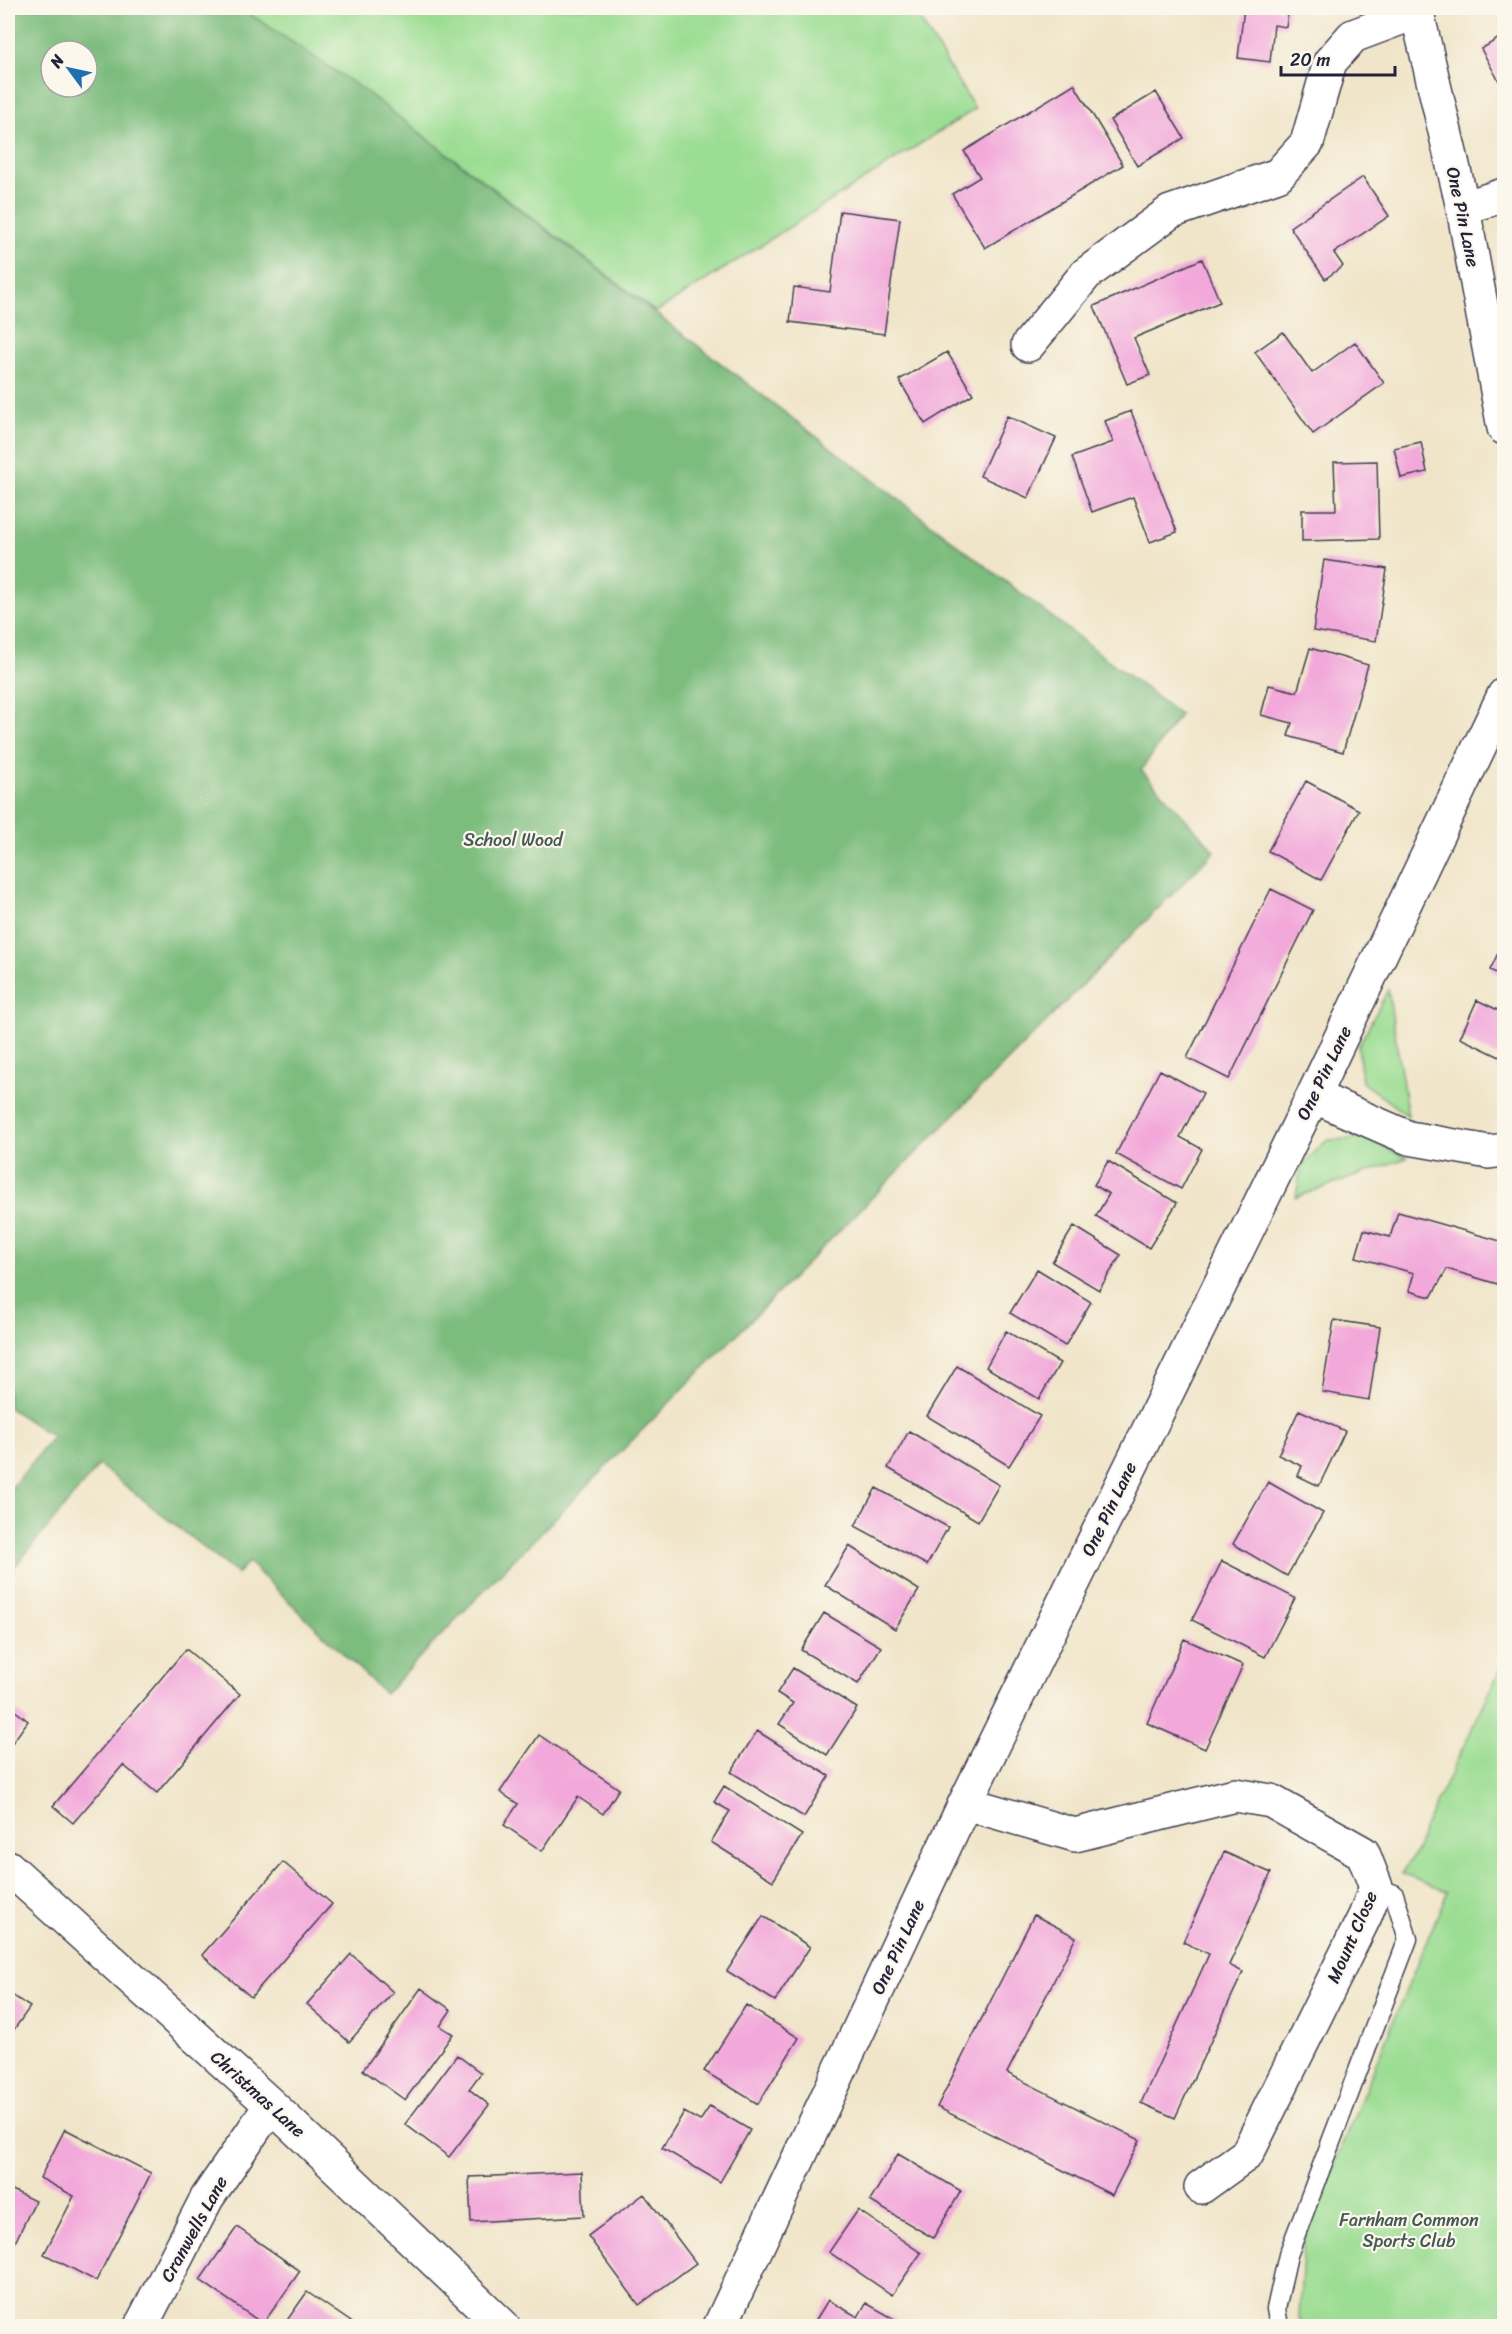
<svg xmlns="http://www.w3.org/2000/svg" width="1512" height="2334" font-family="Sriracha,sans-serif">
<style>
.green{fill:#9bdd93;stroke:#5e8067;stroke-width:1.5}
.forest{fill:#7cbc7d;stroke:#4f6f5c;stroke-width:1.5;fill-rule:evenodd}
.building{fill:#f2a8da}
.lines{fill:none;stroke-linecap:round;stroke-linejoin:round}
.service-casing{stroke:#413f50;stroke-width:21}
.minor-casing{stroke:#413f50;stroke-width:36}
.service{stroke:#fff;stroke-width:18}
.minor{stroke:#fff;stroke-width:33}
.labels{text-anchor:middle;stroke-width:4.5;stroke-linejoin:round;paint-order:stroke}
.street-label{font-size:18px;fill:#22223b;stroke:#fbf7ec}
.park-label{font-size:18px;fill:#465a55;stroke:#fbf7ec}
</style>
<rect width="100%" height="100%" fill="#fbf7ec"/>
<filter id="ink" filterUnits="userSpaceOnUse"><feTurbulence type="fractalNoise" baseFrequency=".0167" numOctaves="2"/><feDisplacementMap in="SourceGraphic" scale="12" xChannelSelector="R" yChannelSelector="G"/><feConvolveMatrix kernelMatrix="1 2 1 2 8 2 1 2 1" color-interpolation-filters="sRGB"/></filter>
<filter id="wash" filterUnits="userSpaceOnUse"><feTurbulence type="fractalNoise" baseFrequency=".008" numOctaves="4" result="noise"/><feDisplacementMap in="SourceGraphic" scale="24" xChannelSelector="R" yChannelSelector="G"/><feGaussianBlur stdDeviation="1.35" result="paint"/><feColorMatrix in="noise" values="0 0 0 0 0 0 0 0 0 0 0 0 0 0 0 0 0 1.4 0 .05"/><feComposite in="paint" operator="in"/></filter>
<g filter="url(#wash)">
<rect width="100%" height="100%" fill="#f0e5c9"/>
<path class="green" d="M 241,8 L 913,8 L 975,109 L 656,312 L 365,91 Z
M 1388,990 L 1408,1116 L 1362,1082 L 1358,1047 Z
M 1367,1138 L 1407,1158 L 1296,1197 L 1301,1166 L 1327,1140 Z
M 1504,1662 L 1504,2326 L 1302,2326 L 1299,2317 L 1304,2237 L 1447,1892 L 1402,1874 L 1419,1847 L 1423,1831 Z"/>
<path class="forest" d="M 8,8 L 241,8 L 365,91 L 1180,715 L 1141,770 L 1215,851 L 488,1586 L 385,1694 L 248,1562 L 237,1574 L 99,1465 L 8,1575 L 8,1492 L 53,1437 L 8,1407 ZM 51,51 L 87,51 L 87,87 L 51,87 Z"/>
<g id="blocks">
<path class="building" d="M 1244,8 L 1289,8 L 1286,27 L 1274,25 L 1270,62 L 1238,58 Z
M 1504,35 L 1504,90 L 1481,49 Z
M 1074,84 L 1123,165 L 985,248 L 952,194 L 980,177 L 964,151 Z
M 1156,92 L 1184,138 L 1137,166 L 1110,120 Z
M 1363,177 L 1389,216 L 1334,253 L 1343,266 L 1325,279 L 1290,227 Z
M 840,211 L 900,219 L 884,334 L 790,322 L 794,287 L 830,292 Z
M 1202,259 L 1220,302 L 1134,338 L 1150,375 L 1127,384 L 1094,306 Z
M 1283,332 L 1312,373 L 1355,342 L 1384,383 L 1313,434 L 1255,352 Z
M 947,352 L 973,394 L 925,424 L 899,380 Z
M 1131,411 L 1177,532 L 1150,542 L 1133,497 L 1092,512 L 1072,457 L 1113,442 L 1105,421 Z
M 1007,416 L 1056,438 L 1028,498 L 980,476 Z
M 1421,442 L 1427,472 L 1401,478 L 1394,448 Z
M 1377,461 L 1379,539 L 1302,541 L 1302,510 L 1336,510 L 1334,462 Z
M 1324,560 L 1387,569 L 1376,641 L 1313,631 Z
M 1310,648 L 1368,665 L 1343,752 L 1288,736 L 1292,723 L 1261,715 L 1269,685 L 1297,692 Z
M 1306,781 L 1359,810 L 1321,880 L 1268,851 Z
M 1271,889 L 1313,910 L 1229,1079 L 1187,1058 Z
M 1504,941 L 1504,977 L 1490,970 Z
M 1477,1000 L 1504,1013 L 1504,1059 L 1460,1038 Z
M 1160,1070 L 1203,1093 L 1180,1137 L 1202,1149 L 1181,1189 L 1116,1154 Z
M 1108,1161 L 1177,1203 L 1149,1248 L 1096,1216 L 1109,1194 L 1094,1185 Z
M 1398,1212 L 1504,1242 L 1504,1286 L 1447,1269 L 1431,1297 L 1409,1291 L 1414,1273 L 1356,1257 L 1364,1230 L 1390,1237 Z
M 1074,1226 L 1121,1255 L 1099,1290 L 1052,1262 Z
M 1037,1269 L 1091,1302 L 1065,1346 L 1010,1313 Z
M 1334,1320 L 1380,1327 L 1369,1400 L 1322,1392 Z
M 1006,1331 L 1060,1363 L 1039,1399 L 986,1367 Z
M 957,1366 L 1040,1416 L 1009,1466 L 927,1416 Z
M 1299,1410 L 1345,1431 L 1319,1486 L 1298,1476 L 1302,1466 L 1278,1455 Z
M 909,1431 L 999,1485 L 978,1521 L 888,1468 Z
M 1268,1482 L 1323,1513 L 1287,1576 L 1233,1544 Z
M 876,1488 L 948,1527 L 927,1565 L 855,1526 Z
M 849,1546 L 919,1590 L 895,1629 L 825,1585 Z
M 1222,1561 L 1295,1598 L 1265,1657 L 1192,1620 Z
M 824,1613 L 881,1647 L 858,1684 L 801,1650 Z
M 1184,1639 L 1243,1665 L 1205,1749 L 1147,1723 Z
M 186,1649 L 240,1694 L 157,1793 L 123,1765 L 73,1823 L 53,1806 Z
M 793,1668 L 857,1708 L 827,1755 L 779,1724 L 793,1703 L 777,1693 Z
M 9,1706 L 28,1721 L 8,1749 L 8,1708 Z
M 757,1731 L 829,1776 L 804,1817 L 731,1772 Z
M 539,1735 L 619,1789 L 603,1814 L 578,1797 L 542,1851 L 504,1825 L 518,1804 L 500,1792 Z
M 724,1786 L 802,1835 L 773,1881 L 711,1842 L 730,1811 L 714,1802 Z
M 1224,1852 L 1271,1873 L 1229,1965 L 1243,1972 L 1175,2118 L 1141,2103 L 1209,1954 L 1183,1942 Z
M 283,1862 L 332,1904 L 251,1997 L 202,1955 Z
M 1034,1915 L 1076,1937 L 1007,2073 L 1140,2140 L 1112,2195 L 937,2107 Z
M 763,1916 L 810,1947 L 775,2001 L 727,1971 Z
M 351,1954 L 393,1992 L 349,2042 L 307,2004 Z
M 421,1988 L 451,2010 L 440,2026 L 453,2034 L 405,2100 L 363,2070 Z
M 12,1995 L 30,2007 L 8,2038 L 8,2001 Z
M 746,2005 L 799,2038 L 758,2104 L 704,2071 Z
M 457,2055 L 481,2073 L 469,2089 L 489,2105 L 449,2157 L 405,2124 Z
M 710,2106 L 750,2130 L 720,2182 L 662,2148 L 684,2112 L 700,2121 Z
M 65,2129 L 151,2173 L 96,2281 L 44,2254 L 74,2196 L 40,2178 Z
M 898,2154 L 961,2191 L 933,2238 L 870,2201 Z
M 582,2172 L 584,2216 L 471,2222 L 469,2177 Z
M 8,2188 L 35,2201 L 8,2257 Z
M 644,2194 L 696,2263 L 639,2305 L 588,2236 Z
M 858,2210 L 921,2253 L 892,2295 L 829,2252 Z
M 237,2227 L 300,2271 L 263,2324 L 200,2280 Z
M 307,2292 L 357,2326 L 283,2326 Z
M 828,2300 L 858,2317 L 866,2303 L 907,2326 L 812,2326 Z"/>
</g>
</g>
<g filter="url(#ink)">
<use href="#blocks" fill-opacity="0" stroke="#413f50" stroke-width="1.5"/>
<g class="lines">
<g class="service-casing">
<path id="service" d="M 1279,2326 L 1276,2309 L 1288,2255 L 1408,1939 L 1394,1894 L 1376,1887"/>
</g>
<g class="minor-casing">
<path id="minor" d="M 1416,8 L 1463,208 L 1504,428
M 1463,208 L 1504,195
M 1028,345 L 1086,274 L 1170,212 L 1278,175 L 1307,143 L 1330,62 L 1353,36 L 1417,12
M 1313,1096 L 1409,1138 L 1489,1152 L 1504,1150
M 965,1803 L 1075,1835 L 1235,1795 L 1271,1801 L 1363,1853 L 1376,1887 L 1365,1916 L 1247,2154 L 1201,2187
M 8,1867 L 271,2105 L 503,2326
M 141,2326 L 207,2198 L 271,2105
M 720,2326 L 965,1803 L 1313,1096 L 1504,695"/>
</g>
<use href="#service" class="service"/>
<use href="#minor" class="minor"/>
</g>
</g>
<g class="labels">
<g class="street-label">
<text transform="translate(1463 217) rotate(78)" y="6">One Pin Lane</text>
<text transform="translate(1324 1073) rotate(-64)" y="6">One Pin Lane</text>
<text transform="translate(1109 1509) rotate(-64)" y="6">One Pin Lane</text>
<text transform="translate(1352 1937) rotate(-66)" y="6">Mount Close</text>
<text transform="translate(898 1947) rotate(-65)" y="6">One Pin Lane</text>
<text transform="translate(258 2094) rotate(42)" y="6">Christmas Lane</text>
<text transform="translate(194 2229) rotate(-61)" y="6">Cranwells Lane</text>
</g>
<g class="park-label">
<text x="513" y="846">School Wood</text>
<text x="1409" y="2226">Farnham Common<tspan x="1409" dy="21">Sports Club</tspan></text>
</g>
</g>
<rect width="1512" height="2334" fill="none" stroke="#fbf7ec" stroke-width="30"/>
<g transform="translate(69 69) rotate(303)"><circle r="28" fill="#fbf7ec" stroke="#a4a2a5" stroke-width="1.5"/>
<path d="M0-4.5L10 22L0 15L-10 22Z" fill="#1f6fb2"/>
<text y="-9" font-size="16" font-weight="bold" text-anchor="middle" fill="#22223b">N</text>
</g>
<path d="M1281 66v9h114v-9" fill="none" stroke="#22223b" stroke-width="3"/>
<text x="1290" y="66" font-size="18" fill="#22223b" stroke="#fbf7ec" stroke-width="4.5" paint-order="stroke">20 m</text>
</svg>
